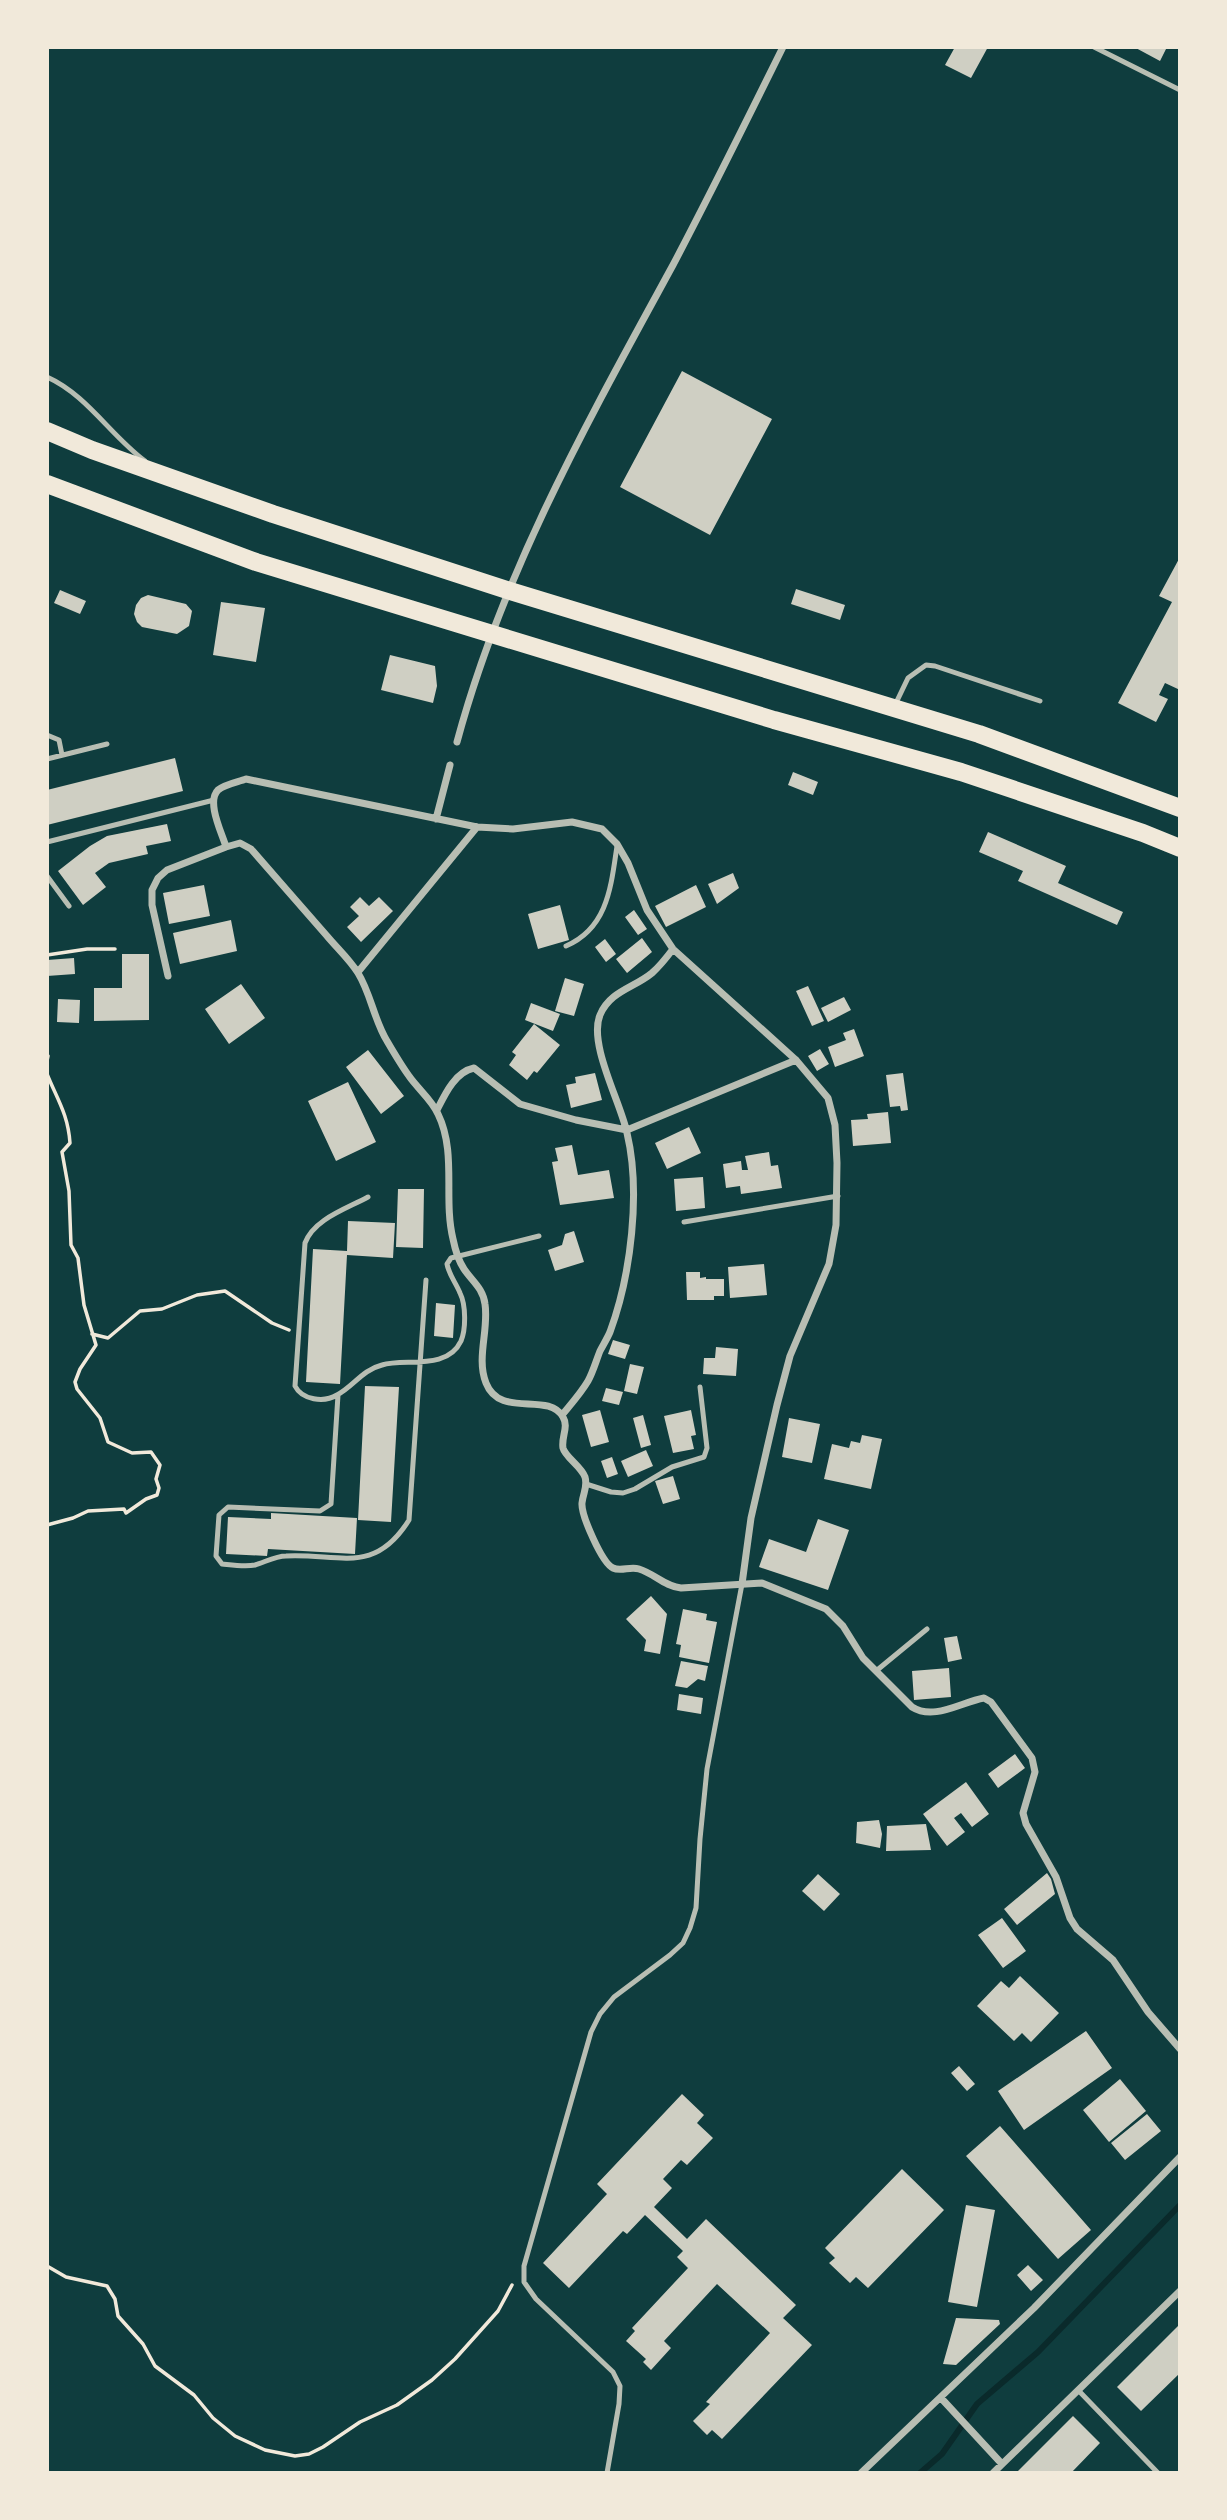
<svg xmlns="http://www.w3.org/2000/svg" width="1227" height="2520" font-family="'Exo 2',sans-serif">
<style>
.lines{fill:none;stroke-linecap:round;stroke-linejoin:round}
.stream{stroke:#0a2a2b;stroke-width:6}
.building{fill:#cfcfc3}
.path{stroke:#f1e9da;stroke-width:3.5}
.service{stroke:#b8beb3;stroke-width:5}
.minor{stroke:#b8beb3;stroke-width:7}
.primary{stroke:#f1e9da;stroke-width:18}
</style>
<rect width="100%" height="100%" fill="#0f3d3e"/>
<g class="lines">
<path class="stream" d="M 920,2473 L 942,2454 L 977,2404 L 1038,2352 L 1180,2205"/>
</g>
<path class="building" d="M 955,47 L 988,47 L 971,78 L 945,65 Z
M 1134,47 L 1167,47 L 1160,61 Z
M 682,371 L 772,419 L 710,535 L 620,487 Z
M 1180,557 L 1180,690 L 1165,683 L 1159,695 L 1168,699 L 1156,722 L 1118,703 L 1172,602 L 1159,596 Z
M 796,589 L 845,605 L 840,620 L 791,604 Z
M 60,590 L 86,601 L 80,614 L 54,603 Z
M 148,595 L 186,604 L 192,611 L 189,626 L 177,634 L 142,627 L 137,622 L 134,614 L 136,605 L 141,598 Z
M 221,602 L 265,608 L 256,662 L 213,655 Z
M 390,655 L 435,666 L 437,686 L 433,703 L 381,690 Z
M 175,758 L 183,791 L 47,825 L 47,790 Z
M 793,772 L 818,782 L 813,795 L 788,785 Z
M 167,824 L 171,841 L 146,846 L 148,854 L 109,863 L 95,873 L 106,887 L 83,905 L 58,871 L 90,846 L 107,836 Z
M 988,832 L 1066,866 L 1058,883 L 1123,912 L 1117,925 L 1018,881 L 1023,871 L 979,852 Z
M 733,873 L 739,888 L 717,904 L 708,884 Z
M 204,885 L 210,916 L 169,924 L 163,893 Z
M 696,885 L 706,907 L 666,927 L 655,906 Z
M 360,897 L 369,906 L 379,897 L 393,911 L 361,942 L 347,927 L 359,916 L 350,907 Z
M 560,905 L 569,940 L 538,949 L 528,914 Z
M 634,910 L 647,929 L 638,935 L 625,917 Z
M 231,920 L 237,951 L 180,964 L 173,933 Z
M 642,938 L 652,952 L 627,973 L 616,959 Z
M 605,939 L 616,954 L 606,962 L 595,947 Z
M 122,954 L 149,954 L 149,1020 L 94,1021 L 94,988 L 122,988 Z
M 74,958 L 75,974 L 47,976 L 47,960 Z
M 565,978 L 584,984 L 574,1016 L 555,1011 Z
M 241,984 L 265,1018 L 229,1044 L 205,1009 Z
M 808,986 L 824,1021 L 812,1026 L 796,991 Z
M 844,997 L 851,1010 L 828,1022 L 821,1008 Z
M 58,999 L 80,1000 L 79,1023 L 57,1022 Z
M 531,1003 L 560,1014 L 553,1031 L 525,1020 Z
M 534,1024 L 560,1045 L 537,1073 L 534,1071 L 527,1080 L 509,1065 L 516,1055 L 512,1052 Z
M 854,1029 L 864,1056 L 835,1067 L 828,1047 L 846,1040 L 843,1033 Z
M 820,1049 L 829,1064 L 817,1071 L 808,1056 Z
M 368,1050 L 404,1096 L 381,1114 L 346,1067 Z
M 595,1073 L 602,1100 L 571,1108 L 566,1085 L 576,1083 L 575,1077 Z
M 903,1073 L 908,1110 L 901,1111 L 900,1106 L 890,1107 L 886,1075 Z
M 348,1082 L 376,1142 L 336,1161 L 308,1101 Z
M 888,1112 L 891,1143 L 853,1146 L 851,1120 L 868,1119 L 867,1114 Z
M 689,1127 L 701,1153 L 667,1169 L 655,1143 Z
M 572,1145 L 578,1175 L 609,1170 L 614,1198 L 560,1205 L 552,1162 L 558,1161 L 555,1148 Z
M 769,1152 L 771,1166 L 778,1165 L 782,1188 L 741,1194 L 740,1186 L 726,1188 L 723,1164 L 741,1161 L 742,1170 L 748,1170 L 745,1156 Z
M 703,1177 L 705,1208 L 676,1211 L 674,1179 Z
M 398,1189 L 424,1189 L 423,1248 L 396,1247 Z
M 348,1221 L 395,1223 L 393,1258 L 347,1255 L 340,1384 L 306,1382 L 313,1249 L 347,1251 Z
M 574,1231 L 584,1262 L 555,1271 L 548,1250 L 562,1245 L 565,1234 Z
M 764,1264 L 767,1295 L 730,1298 L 728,1267 Z
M 686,1272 L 700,1272 L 700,1278 L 706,1277 L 706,1279 L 724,1279 L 724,1296 L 714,1296 L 714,1300 L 687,1300 Z
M 436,1303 L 455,1305 L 453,1338 L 434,1336 Z
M 613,1340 L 630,1345 L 625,1359 L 608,1354 Z
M 716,1347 L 738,1349 L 736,1376 L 703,1374 L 704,1358 L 715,1358 Z
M 630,1364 L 644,1367 L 637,1394 L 624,1391 Z
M 365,1386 L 399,1387 L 391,1522 L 358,1520 Z
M 606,1388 L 623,1392 L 619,1405 L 602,1401 Z
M 600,1410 L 609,1442 L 591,1447 L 582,1415 Z
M 691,1410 L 696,1435 L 691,1436 L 694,1449 L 673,1453 L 664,1416 Z
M 643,1415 L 651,1445 L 641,1448 L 633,1418 Z
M 789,1418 L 820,1424 L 812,1463 L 782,1457 Z
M 862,1435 L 882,1439 L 871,1489 L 824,1479 L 832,1444 L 849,1448 L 851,1441 L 860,1443 Z
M 646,1450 L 653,1466 L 628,1477 L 621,1461 Z
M 612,1457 L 618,1474 L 607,1478 L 601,1461 Z
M 673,1476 L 680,1499 L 663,1504 L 655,1481 Z
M 271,1513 L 357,1518 L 355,1554 L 268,1549 L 267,1556 L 226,1554 L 228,1517 L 271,1519 Z
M 818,1519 L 849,1530 L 828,1590 L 759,1567 L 769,1539 L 806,1552 Z
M 651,1596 L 667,1614 L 660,1654 L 644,1651 L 646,1640 L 626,1619 Z
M 683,1609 L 707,1614 L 706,1620 L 717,1622 L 709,1663 L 679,1657 L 681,1645 L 676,1644 Z
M 957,1636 L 962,1659 L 948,1662 L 944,1638 Z
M 681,1661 L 708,1666 L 705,1681 L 698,1679 L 687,1688 L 675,1686 Z
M 949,1668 L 951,1697 L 914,1700 L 912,1671 Z
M 679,1694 L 703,1698 L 701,1714 L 677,1710 Z
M 1015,1754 L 1025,1768 L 998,1788 L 988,1774 Z
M 966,1782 L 989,1814 L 972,1827 L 961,1813 L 954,1818 L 965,1832 L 947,1846 L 923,1814 Z
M 879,1820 L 882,1834 L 880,1848 L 856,1843 L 857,1822 Z
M 926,1824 L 931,1850 L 886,1851 L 887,1826 Z
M 1047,1873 L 1051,1879 L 1055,1894 L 1017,1925 L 1004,1909 Z
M 818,1874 L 840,1894 L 824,1911 L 802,1891 Z
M 1002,1918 L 1026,1951 L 1003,1968 L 978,1935 Z
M 1020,1976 L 1059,2013 L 1031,2042 L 1022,2033 L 1014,2041 L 977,2006 L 1001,1981 L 1009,1988 Z
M 1086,2031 L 1112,2068 L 1024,2130 L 998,2091 Z
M 959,2066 L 975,2084 L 967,2091 L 951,2073 Z
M 1120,2079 L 1146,2111 L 1109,2142 L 1083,2110 Z
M 682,2094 L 704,2115 L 697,2123 L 713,2138 L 687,2165 L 681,2160 L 663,2179 L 672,2188 L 654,2207 L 687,2239 L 706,2219 L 796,2305 L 783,2318 L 812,2345 L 722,2439 L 712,2430 L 707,2435 L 693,2421 L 710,2404 L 706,2402 L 770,2333 L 717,2284 L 664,2341 L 671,2348 L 651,2370 L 643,2362 L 646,2359 L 626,2341 L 635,2331 L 632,2328 L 688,2268 L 677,2257 L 683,2251 L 645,2215 L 627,2234 L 623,2231 L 569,2288 L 543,2263 L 607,2194 L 597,2184 Z
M 1147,2114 L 1161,2131 L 1125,2160 L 1111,2143 Z
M 1000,2126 L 1091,2230 L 1058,2259 L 966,2156 Z
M 902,2169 L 944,2210 L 868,2288 L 856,2277 L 850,2283 L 829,2263 L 835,2258 L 825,2248 Z
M 966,2205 L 995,2210 L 977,2307 L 948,2302 Z
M 1028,2265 L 1043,2280 L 1031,2291 L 1017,2275 Z
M 956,2318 L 999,2320 L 1000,2324 L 956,2365 L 943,2364 Z
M 1180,2324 L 1180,2373 L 1141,2411 L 1117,2387 Z
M 1073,2416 L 1100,2443 L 1071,2473 L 1016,2473 Z"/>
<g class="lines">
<path class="path" d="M 47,955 L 87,949 L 115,949
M 47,1061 L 48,1056
M 47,1074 C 57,1099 68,1114 70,1143 L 62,1152 L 69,1191 L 71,1245 L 78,1258 L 84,1305 L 96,1345 L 80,1369 L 75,1382 L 77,1389 L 100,1418 L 108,1442 L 132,1453 L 151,1452 L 160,1465 L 156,1479 L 159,1488 L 157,1495 L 146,1499 L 126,1513 L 124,1509 L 88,1511 L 73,1518 L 47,1525
M 92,1334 L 108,1338 L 140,1311 L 162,1309 L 197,1295 L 225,1291 L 272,1323 L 289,1330
M 47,2266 L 66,2277 L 107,2286 L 115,2299 L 118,2316 L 143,2344 L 155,2366 L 194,2395 L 213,2418 L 235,2436 L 265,2450 L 295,2456 L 309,2454 L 323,2447 L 360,2422 L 397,2405 L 432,2380 L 455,2359 L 498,2311 L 512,2285"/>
<path class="service" d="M 1094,47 L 1180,90
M 47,377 C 87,395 110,435 145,461
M 895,705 L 908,678 L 926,665 L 935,666 L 1040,701
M 47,735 L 59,740 L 62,755
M 47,759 L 107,744
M 47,842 L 214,800
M 47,876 L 69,906
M 566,946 C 608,928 611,886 617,846
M 368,1197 C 346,1209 314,1219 305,1243 L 295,1386 C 302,1400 324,1403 337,1395 C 354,1386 362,1370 382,1365 C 405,1358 447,1371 461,1341 C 466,1329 466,1305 460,1293 C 456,1283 449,1275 447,1264 L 451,1258 L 539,1236
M 684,1222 L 838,1196
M 338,1395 L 331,1504 L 320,1511 L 228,1507 L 219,1515 L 216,1556 L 222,1564 C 232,1565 245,1567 255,1565 C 265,1562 276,1556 286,1556 C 339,1553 374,1576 409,1520 L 426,1280
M 586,1484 L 611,1492 L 623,1493 L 635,1489 L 672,1467 L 704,1457 L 707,1448 L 700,1387
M 876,1671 L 927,1629
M 1078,2390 L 1158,2473
M 607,2473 L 619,2404 L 620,2386 L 613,2372 L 536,2299 L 524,2282 L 524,2266 L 591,2032 L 600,2014 L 614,1997 L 670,1955 L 683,1943 L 690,1928 L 696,1908 L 700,1839 L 707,1769 L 742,1584"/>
<path class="minor" d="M 457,742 C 503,571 589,419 673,265 C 711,193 747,120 783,47
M 436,819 L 450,765
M 358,972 L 477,827
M 168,976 L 152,905 L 152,890 L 158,878 L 167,870 L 226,847
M 437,1110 C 445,1094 455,1072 474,1068 L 520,1104 L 576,1120 L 627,1130 L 796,1060
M 562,1415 C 571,1404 581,1393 588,1381 C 593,1372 596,1361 600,1351 C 603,1345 607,1339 610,1332 C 631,1275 641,1192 627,1133 C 621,1103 588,1044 600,1015 C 610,991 634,988 652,973 C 660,966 667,957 673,949
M 742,1584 L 751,1518 L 777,1405 L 790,1356 L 829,1264 L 836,1225 L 837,1163 L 835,1125 L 828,1098 L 796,1060 L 673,949 L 647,910 L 628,863 L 617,844 L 602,829 L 572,822 L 513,829 L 477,827 L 246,779 C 238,782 225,784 218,790 C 206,802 222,833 226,847 L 240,843 L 251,849 C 276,878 302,907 327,936 C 337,948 350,960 358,973 C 371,994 374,1020 387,1041 C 394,1053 401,1065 409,1076 C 418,1089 432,1100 438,1114 C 457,1153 443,1198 453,1239 C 455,1249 458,1260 464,1269 C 472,1281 483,1288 485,1304 C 489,1330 476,1358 486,1383 C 500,1419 548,1391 563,1417 C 569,1427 561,1437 563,1448 C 565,1457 581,1466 585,1477 C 588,1487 583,1493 582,1503 C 581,1515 602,1563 613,1568 C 621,1572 630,1566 639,1569 C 655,1574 664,1586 681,1588 L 762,1583 L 826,1609 L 843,1626 L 863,1658 L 912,1707 C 934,1721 961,1702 984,1698 L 991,1702 L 1032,1758 L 1035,1772 L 1023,1813 L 1026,1824 L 1056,1877 L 1070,1918 L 1077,1929 L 1113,1960 L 1148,2012 L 1180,2049
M 941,2398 L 1002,2464
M 861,2473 L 1034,2308 L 1180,2157
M 993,2473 L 1180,2291"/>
<path class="primary" d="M 47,431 L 92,450 L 273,514 L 507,590 L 979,734 L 1180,808
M 47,484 L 256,562 L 774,720 L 961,772 L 1143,833 L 1180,848"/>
</g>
<rect width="1227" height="2520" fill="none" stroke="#f1e9da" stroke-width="98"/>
</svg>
